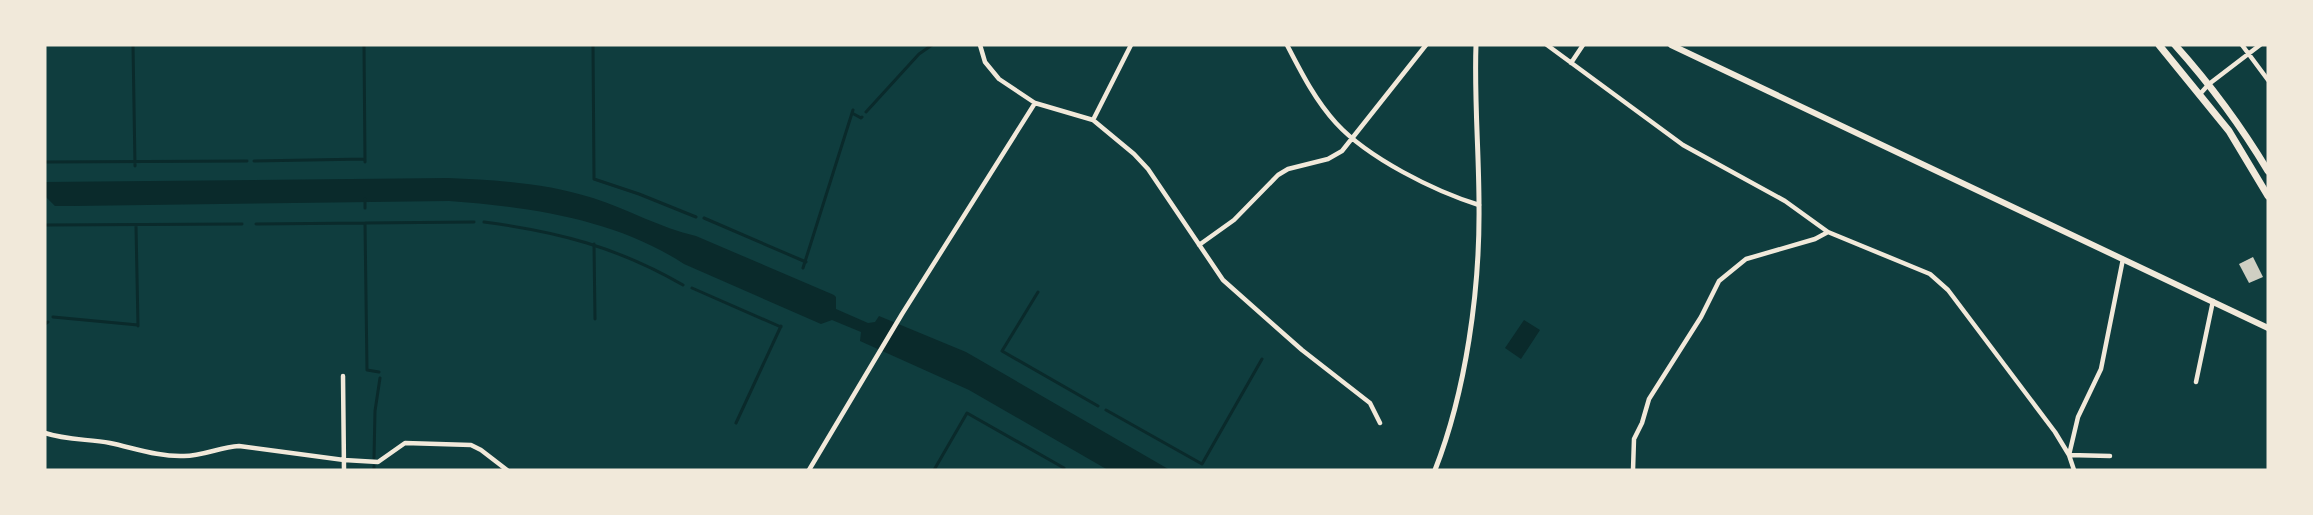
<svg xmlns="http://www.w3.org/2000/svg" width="2313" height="515" font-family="Lato,sans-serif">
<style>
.water{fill:#0a2a2b}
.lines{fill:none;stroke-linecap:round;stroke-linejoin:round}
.stream{stroke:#0a2a2b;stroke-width:3}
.building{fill:#cfcfc3}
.minor{stroke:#f1e9da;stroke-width:4.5}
.tertiary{stroke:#f1e9da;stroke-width:5}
.secondary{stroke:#f1e9da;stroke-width:6}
.primary{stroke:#f1e9da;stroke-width:7}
</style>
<rect width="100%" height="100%" fill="#0f3d3e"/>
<path class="water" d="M 448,178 C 496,180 546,183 593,198 C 628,209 660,228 696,236 L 834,295 L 836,297 L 836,309 L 868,323 L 875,322 L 879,316 L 966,352 L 1170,470 L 1108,470 L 969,390 L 860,341 L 861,332 L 832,320 L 821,324 L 684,264 C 615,219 530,207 449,201 L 74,206 L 55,206 L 45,196 L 45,182 Z
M 1524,320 L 1540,330 L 1521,359 L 1505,348 Z"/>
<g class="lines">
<path class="stream" d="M 133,45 L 135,166
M 364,45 L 365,162
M 593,45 L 594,179 L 639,194 L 696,217
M 866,112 L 919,54 L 932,45
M 852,113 L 861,118 L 862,117
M 254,161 L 365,159
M 45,162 L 247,161
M 365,208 L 365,199
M 704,218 L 806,262
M 484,222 C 559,232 617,247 683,285
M 365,223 L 367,370 L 379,372
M 256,224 L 474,222
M 45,225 L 242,224
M 136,226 L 138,326
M 594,244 L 595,319
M 803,268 L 853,110
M 692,288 L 781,327
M 1038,292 L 1002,351 L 1098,406
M 53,317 L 138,325
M 45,324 L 48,322
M 1106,410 L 1202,464 L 1262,359
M 736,423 L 781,326
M 374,458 L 375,411 L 380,378
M 374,466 L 374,470
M 934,470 L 967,413 L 1064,468"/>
</g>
<path class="building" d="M 2253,257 L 2263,277 L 2249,283 L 2239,264 Z"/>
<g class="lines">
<path class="minor" d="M 980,45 L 985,62 L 999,79 L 1035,103 L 1093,120 L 1134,154 L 1148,169 L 1223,280 L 1302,350 L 1370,403 L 1380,423
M 1287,45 C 1301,72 1315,100 1336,123 C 1368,158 1434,191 1479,205
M 1547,45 L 1683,145 L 1785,201 L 1828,232 L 1930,274 L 1948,290 L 2055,432 L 2069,455 L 2074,470
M 2242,45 L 2268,80
M 1571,63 L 1583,45
M 2200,94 L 2209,84 L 2260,45
M 1093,120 L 1131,45
M 1199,245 L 1234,220 L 1278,175 L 1288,169 L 1328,159 L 1342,151 L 1426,45
M 343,376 L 344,470
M 2196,382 L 2213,301
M 45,433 C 66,440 88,439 110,443 C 134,448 159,457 184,456 C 203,456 220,447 239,446 L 344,460 L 378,462 L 405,443 L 471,445 L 481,450 L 507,470
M 2069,455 L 2078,417 L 2101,369 L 2123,259
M 2069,455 L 2110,456
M 809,470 L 902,314 L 1035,103
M 1633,470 L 1634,439 L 1642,423 L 1649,399 L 1701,317 L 1719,281 L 1746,259 L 1815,239 L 1828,232"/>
<path class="tertiary" d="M 1435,470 C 1466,391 1480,290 1479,205 C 1479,152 1474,98 1476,45"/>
<path class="secondary" d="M 1671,45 L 2268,328"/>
<path class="primary" d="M 2159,45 L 2229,131 L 2268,196
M 2175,45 C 2210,84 2241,126 2268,171"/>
</g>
<rect width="2313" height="515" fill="none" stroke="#f1e9da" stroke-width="93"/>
</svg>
